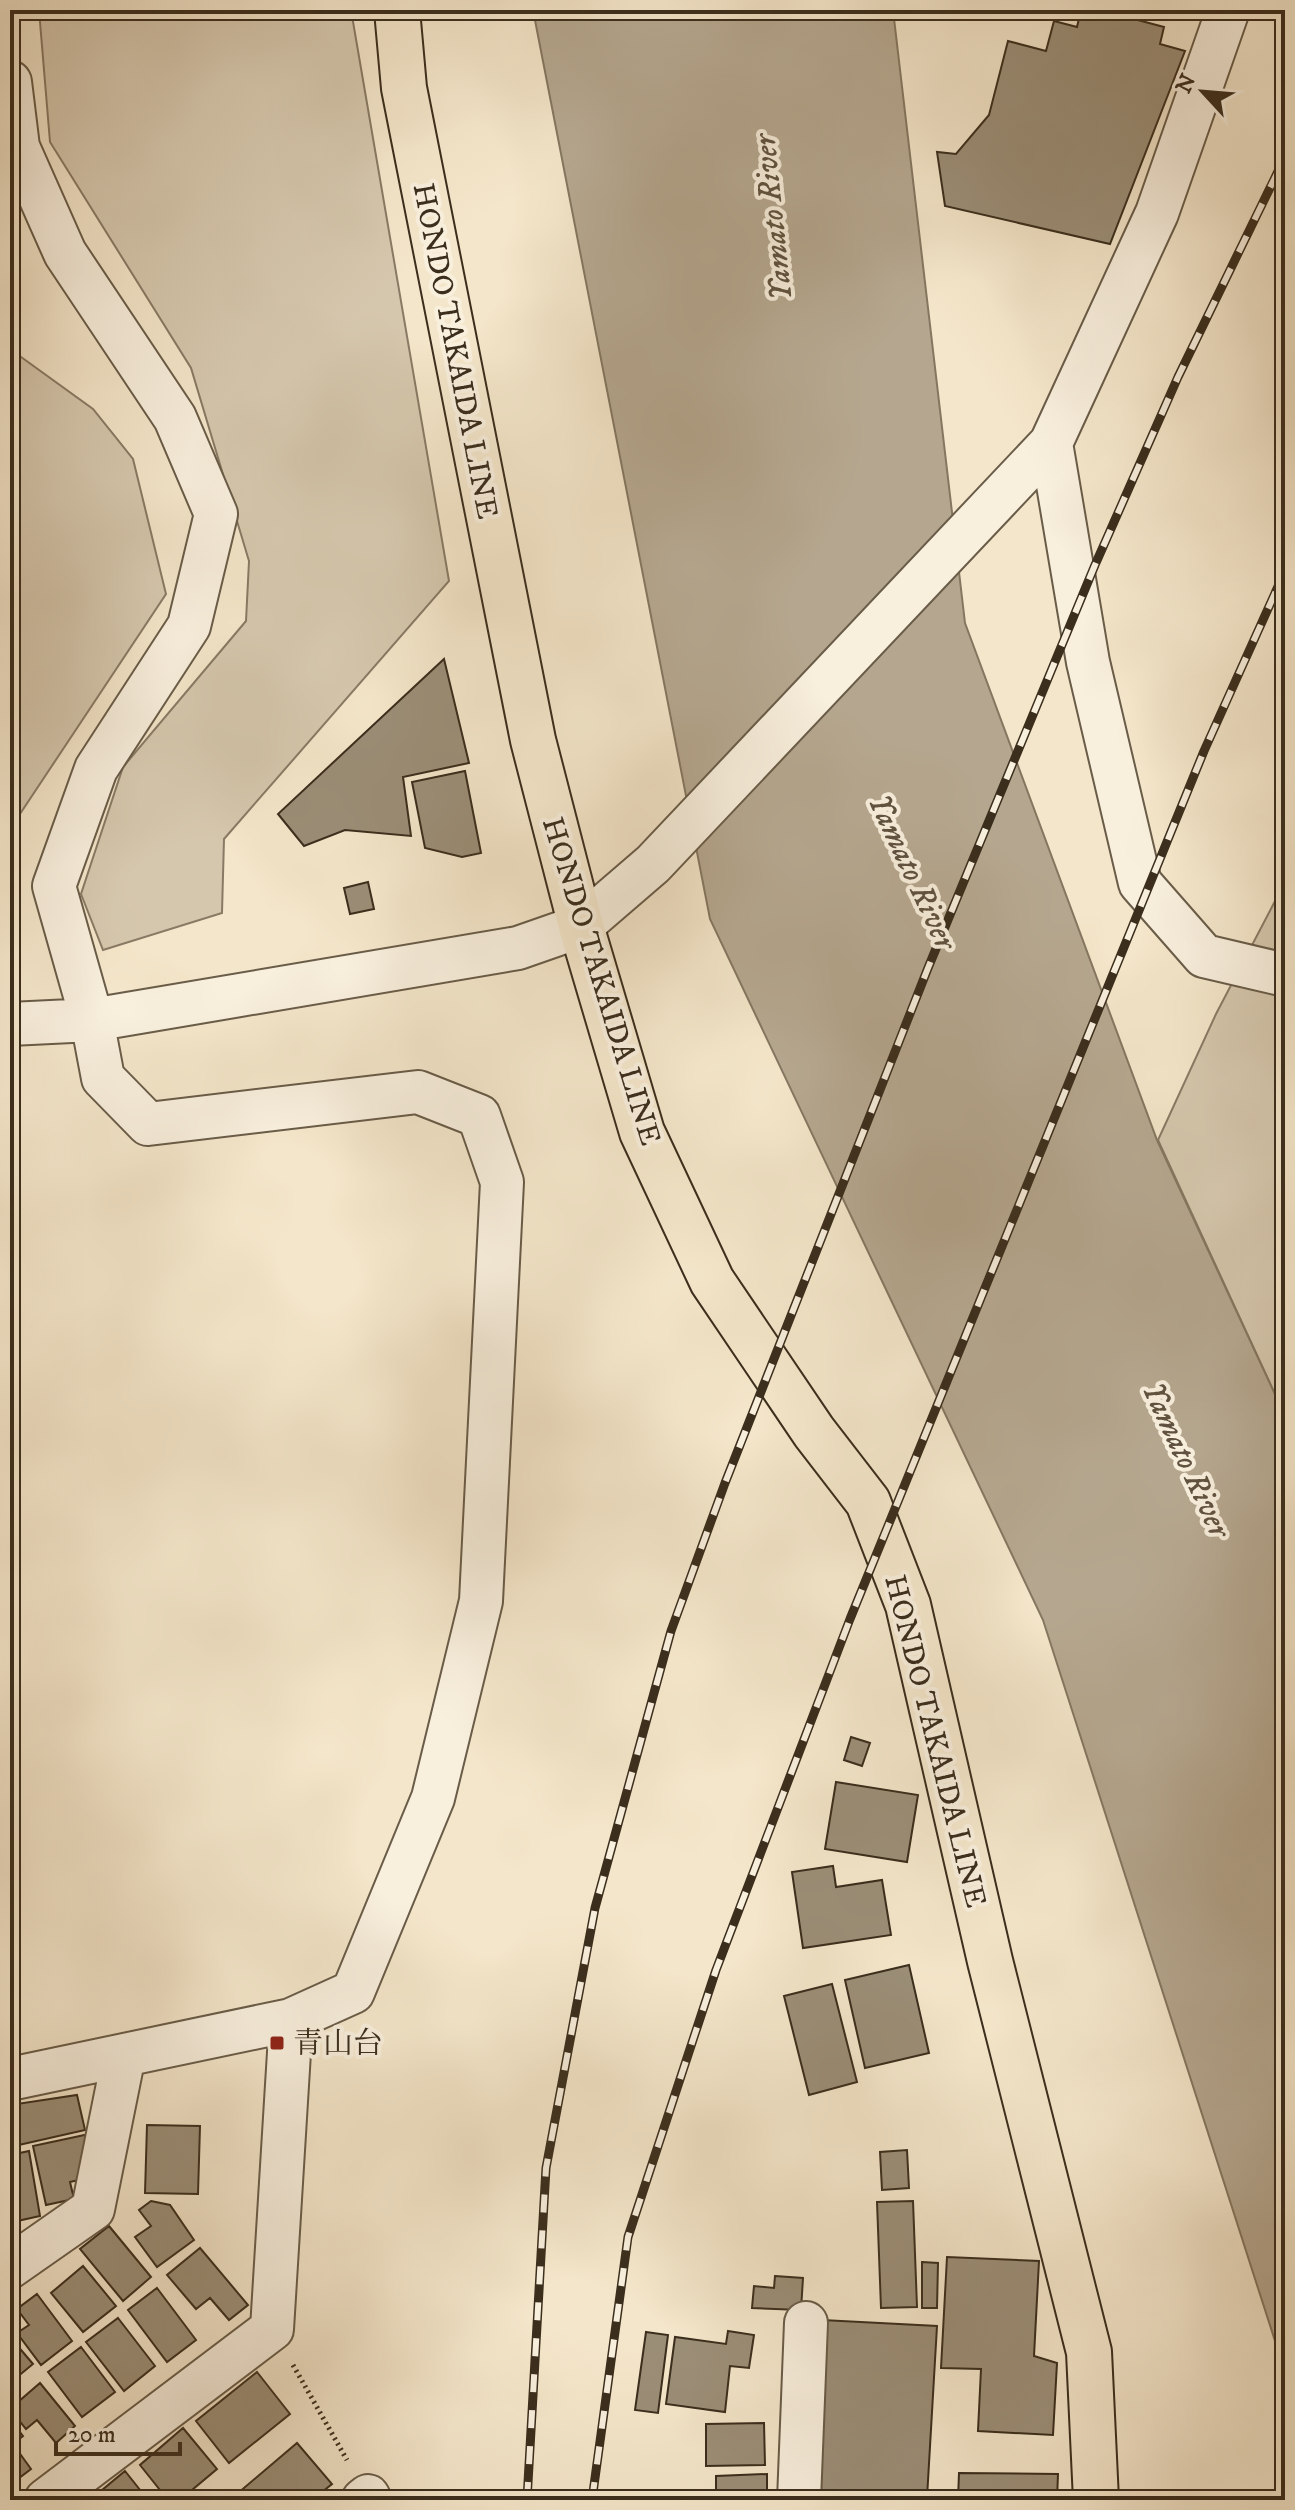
<svg xmlns="http://www.w3.org/2000/svg" width="1295" height="2510" font-family="'IM FELL DW Pica','Noto Serif JP',serif">
<style>
.green{fill:#d5c7ad;stroke:#887a65;stroke-width:2}
.water{fill:#b5a78f;stroke:#847761;stroke-width:2}
.building{fill:#9b8e77;stroke:#3b2e1d;stroke-width:2}
.lines{fill:none;stroke-linecap:round;stroke-linejoin:round}
.minor-casing{stroke:#695c48;stroke-width:46}
.major-casing{stroke:#3b2e1d;stroke-width:48}
.path{stroke:#3b2e1d;stroke-width:5;stroke-dasharray:2 4;stroke-linecap:butt}
.minor{stroke:#f8efdd;stroke-width:42}
.major{stroke:#f4e6ca;stroke-width:44}
.rail-casing{stroke:#3b2e1d;stroke-width:9}
.rail{stroke:#f8efdd;stroke-width:6;stroke-dasharray:18;stroke-linecap:butt}
.poi-dot{fill:#8f2418;stroke:#f8efdd;stroke-width:3}
.labels{text-anchor:middle;stroke-width:8;stroke-linejoin:round;paint-order:stroke}
.street-label{font-size:30px;fill:#3b2e1d;stroke:#f8efdd}
.poi-label{font-size:30px;fill:#3b2e1d;stroke:#f8efdd;text-anchor:start}
.water-label{font-size:32px;font-style:italic;fill:#60523f;stroke:#f8efdd}
</style>
<rect width="100%" height="100%" fill="#f4e6ca"/>
<filter id="stains"><feTurbulence type="fractalNoise" baseFrequency=".0025" numOctaves="4"/><feColorMatrix values="0 0 0 0 .2 0 0 0 0 .09 0 0 0 0 .02 0 0 0 .5 -.17"/></filter>
<radialGradient id="worn" r=".72"><stop offset=".6" stop-color="#630" stop-opacity="0"/><stop offset="1" stop-color="#630" stop-opacity=".3"/></radialGradient>
<path class="green" d="M 39,10 L 351,10 L 449,581 L 224,839 L 222,913 L 103,950 L 81,894 L 123,767 L 246,621 L 249,561 L 191,368 L 50,142 Z
M 10,349 L 93,409 L 133,459 L 166,594 L 10,829 Z
M 1285,882 L 1285,1416 L 1158,1140 L 1216,1014 Z"/>
<path class="water" d="M 533,10 L 893,10 L 965,623 L 1157,1140 L 1285,1416 L 1285,2372 L 1043,1620 L 710,919 Z"/>
<path class="building" d="M 1081,10 L 1100,10 L 1164,27 L 1160,44 L 1185,51 L 1110,244 L 945,206 L 937,152 L 956,154 L 989,115 L 1008,41 L 1046,51 L 1054,21 L 1077,27 Z
M 444,659 L 469,763 L 403,777 L 411,836 L 345,830 L 304,846 L 278,814 Z
M 465,771 L 481,853 L 462,857 L 425,848 L 412,782 Z
M 368,882 L 374,909 L 350,914 L 344,888 Z
M 851,1737 L 870,1743 L 862,1766 L 844,1760 Z
M 836,1782 L 918,1795 L 907,1862 L 825,1849 Z
M 833,1866 L 836,1887 L 882,1880 L 891,1935 L 803,1948 L 792,1872 Z
M 909,1965 L 929,2053 L 865,2068 L 845,1980 Z
M 832,1984 L 857,2082 L 809,2095 L 784,1996 Z
M 77,2095 L 85,2130 L 10,2147 L 10,2105 Z
M 147,2125 L 200,2126 L 198,2194 L 145,2193 Z
M 89,2134 L 87,2178 L 70,2182 L 74,2199 L 46,2205 L 33,2146 Z
M 907,2150 L 909,2188 L 882,2190 L 880,2152 Z
M 29,2151 L 40,2216 L 13,2222 L 10,2155 Z
M 151,2201 L 170,2205 L 194,2240 L 157,2267 L 135,2237 L 151,2226 L 139,2210 Z
M 913,2201 L 917,2307 L 881,2308 L 877,2202 Z
M 109,2226 L 151,2277 L 123,2301 L 80,2249 Z
M 200,2248 L 248,2305 L 229,2320 L 210,2298 L 196,2309 L 167,2275 Z
M 947,2257 L 1039,2261 L 1034,2356 L 1057,2363 L 1053,2435 L 978,2431 L 981,2369 L 941,2368 Z
M 922,2262 L 938,2263 L 937,2308 L 922,2308 Z
M 83,2266 L 116,2306 L 83,2332 L 51,2293 Z
M 775,2276 L 803,2278 L 801,2310 L 752,2308 L 754,2286 L 774,2288 Z
M 157,2288 L 196,2340 L 167,2362 L 128,2310 Z
M 37,2294 L 72,2341 L 41,2365 L 17,2333 L 29,2325 L 17,2309 Z
M 118,2318 L 155,2366 L 124,2391 L 86,2342 Z
M 822,2320 L 937,2326 L 927,2498 L 812,2492 Z
M 728,2331 L 754,2335 L 749,2368 L 730,2366 L 725,2412 L 666,2404 L 675,2337 L 726,2344 Z
M 646,2332 L 668,2335 L 658,2413 L 635,2410 Z
M 10,2337 L 33,2364 L 10,2383 Z
M 81,2347 L 115,2392 L 82,2417 L 48,2372 Z
M 257,2372 L 290,2414 L 229,2463 L 196,2421 Z
M 40,2383 L 75,2426 L 56,2443 L 37,2420 L 26,2429 L 10,2409 Z
M 10,2419 L 23,2436 L 13,2444 L 31,2469 L 10,2485 Z
M 764,2423 L 765,2465 L 706,2466 L 706,2424 Z
M 183,2428 L 217,2469 L 180,2500 L 168,2500 L 140,2465 Z
M 297,2443 L 332,2484 L 312,2500 L 244,2500 L 238,2493 Z
M 125,2471 L 148,2500 L 90,2500 Z
M 959,2473 L 1058,2474 L 1057,2500 L 958,2500 Z
M 767,2474 L 767,2497 L 716,2498 L 716,2476 Z"/>
<g class="lines">
<g class="minor-casing">
<path id="minor" d="M 10,82 L 18,147 L 65,253 L 175,418 L 216,514 L 189,626 L 96,769 L 54,886 L 92,1020 L 103,1078 L 148,1124 L 418,1092 L 479,1116 L 502,1182 L 481,1601 L 433,1798 L 353,1992 L 291,2020 L 10,2079
M 1051,443 L 1088,662 L 1140,883 L 1204,956 L 1285,975
M 10,1024 L 92,1020 L 518,948 L 581,926 L 653,864 L 1051,443 L 1157,213 L 1228,10
M 10,2267 L 93,2209 L 124,2055
M 46,2500 L 272,2329 L 291,2020
M 363,2500 L 368,2496 L 370,2500
M 799,2500 L 806,2323"/>
</g>
<g class="major-casing">
<path id="major" d="M 397,10 L 404,88 L 533,740 L 581,926 L 642,1132 L 712,1281 L 814,1432 L 868,1502 L 908,1605 L 990,1961 L 1089,2352 L 1096,2500"/>
</g>
<path class="path" d="M 293,2365 L 347,2460"/>
<use href="#minor" class="minor"/>
<use href="#major" class="major"/>
<g class="rail-casing">
<path id="rail" d="M 527,2500 L 546,2168 L 595,1908 L 671,1631 L 725,1483 L 928,968 L 1095,565 L 1178,377 L 1285,157
M 592,2500 L 628,2237 L 716,1970 L 850,1619 L 1204,751 L 1285,571"/>
</g>
<use href="#rail" class="rail"/>
</g>
<rect class="poi-dot" x="269" y="2035" width="16" height="16" rx="4"/>
<g class="labels">
<g class="street-label">
<text transform="translate(456 351) rotate(79)" y="10">HONDO TAKAIDA LINE</text>
<text transform="translate(602 981) rotate(73)" y="10">HONDO TAKAIDA LINE</text>
<text transform="translate(936 1741) rotate(76)" y="10">HONDO TAKAIDA LINE</text>
</g>
<g class="poi-label">
<text x="293" y="2053">青山台</text>
</g>
<g class="water-label">
<text transform="translate(772 218) rotate(-96)" y="11">Yamato River</text>
<text transform="translate(913 871) rotate(65)" y="11">Yamato River</text>
<text transform="translate(1187 1459) rotate(65)" y="11">Yamato River</text>
</g>
</g>
<rect width="1295" height="2510" fill="none" stroke="#f4e6ca" stroke-width="40"/>
<rect x="12" y="12" width="1271" height="2486" fill="none" stroke="#3b2e1d" stroke-width="4"/>
<rect x="20" y="20" width="1255" height="2470" fill="none" stroke="#3b2e1d" stroke-width="2"/>
<g transform="translate(1203 92) rotate(296)" stroke="#f8efdd" stroke-width="6" paint-order="stroke">
<path d="M0-6L14 30L0 20L-14 30Z" fill="#3b2e1d"/>
<text y="-12" font-size="22" font-weight="bold" text-anchor="middle" fill="#3b2e1d">N</text>
</g>
<path d="M56 2442v12h124v-12" fill="none" stroke="#3b2e1d" stroke-width="4"/>
<text x="68" y="2442" font-size="24" fill="#3b2e1d" stroke="#f8efdd" stroke-width="6" paint-order="stroke">20 m</text>
<rect width="100%" height="100%" filter="url(#stains)"/>
<rect width="100%" height="100%" fill="url(#worn)"/>
</svg>
